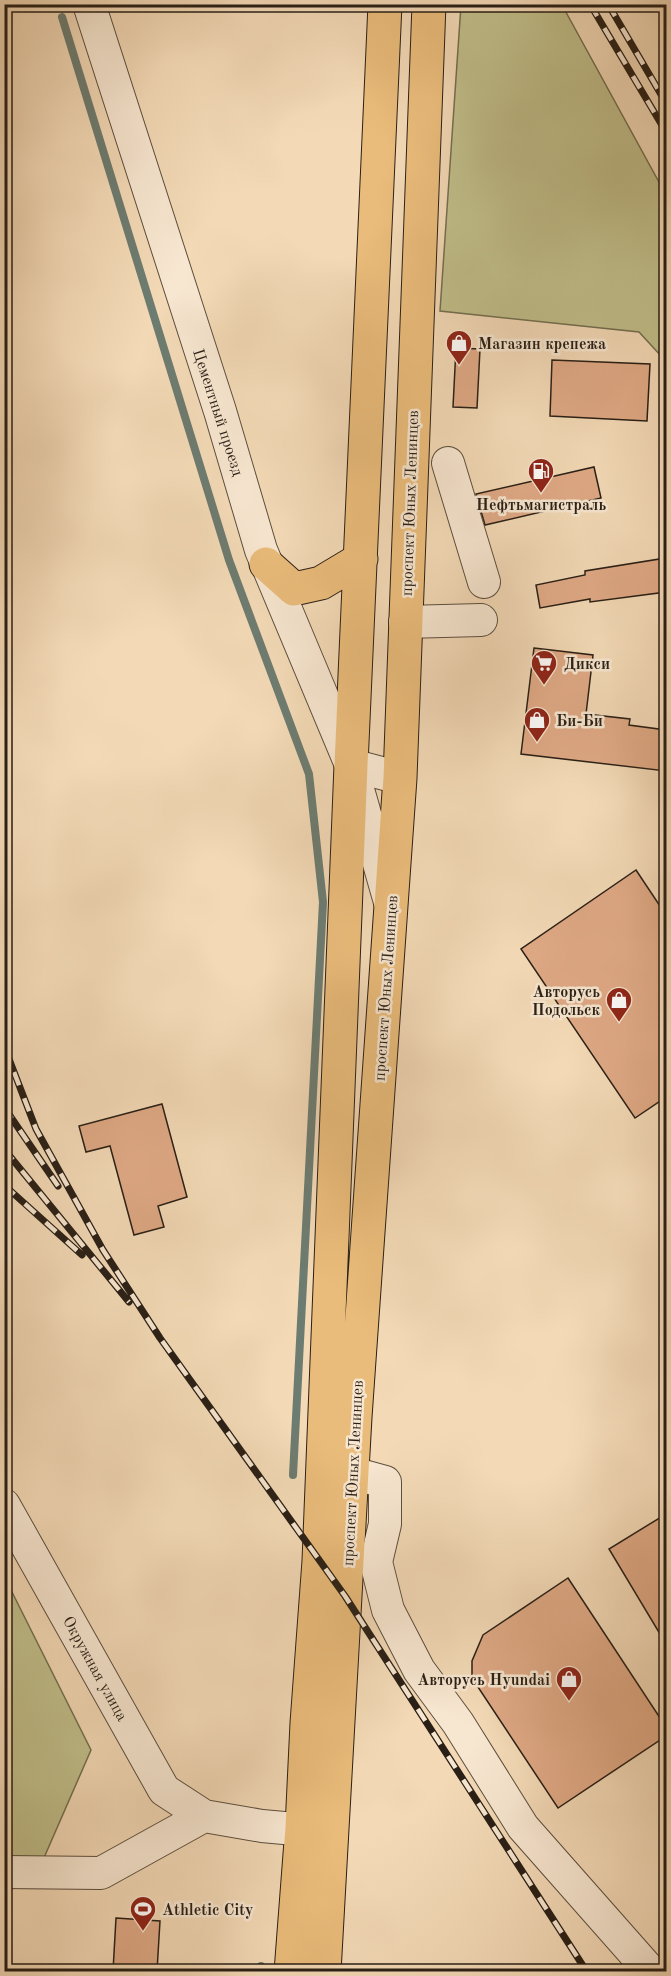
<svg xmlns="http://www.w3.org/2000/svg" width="671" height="1976" font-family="'Old Standard TT',serif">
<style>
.green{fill:#c0be8a;stroke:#746e50;stroke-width:1.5}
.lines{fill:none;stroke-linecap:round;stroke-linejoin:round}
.stream{stroke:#6d7c71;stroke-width:8}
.building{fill:#dfa985;stroke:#291f16;stroke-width:1.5}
.minor-casing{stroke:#5c4e3e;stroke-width:34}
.major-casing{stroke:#291f16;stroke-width:35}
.minor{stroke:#f7e6d0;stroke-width:32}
.major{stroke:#eabc7b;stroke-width:33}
.rail-casing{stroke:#291f16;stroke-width:7}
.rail{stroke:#f7e6d0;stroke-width:4.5;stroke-dasharray:14;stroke-linecap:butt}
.labels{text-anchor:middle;stroke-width:5;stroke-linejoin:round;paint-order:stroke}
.poi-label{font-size:16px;font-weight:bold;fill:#291f16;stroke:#f7e6d0;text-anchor:start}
.street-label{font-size:16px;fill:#291f16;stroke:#f7e6d0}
</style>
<rect width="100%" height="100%" fill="#f3d9b6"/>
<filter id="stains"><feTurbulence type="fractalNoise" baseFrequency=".00333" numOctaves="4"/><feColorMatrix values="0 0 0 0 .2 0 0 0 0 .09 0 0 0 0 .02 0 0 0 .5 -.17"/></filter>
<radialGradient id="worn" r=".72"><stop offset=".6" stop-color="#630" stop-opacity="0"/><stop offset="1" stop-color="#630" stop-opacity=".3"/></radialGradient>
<path class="green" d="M 461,5 L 562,5 L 666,195 L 666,490 L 662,357 L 639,332 L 440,311 Z
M 4,1576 L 91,1750 L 43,1860 L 5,1859 Z"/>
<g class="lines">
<path class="stream" d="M 62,17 L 229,560 L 309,774 L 323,902 L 293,1475
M 261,1972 L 261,1966"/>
</g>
<path class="building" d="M 456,348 L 480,349 L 477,408 L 453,407 Z
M 552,360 L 650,364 L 647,421 L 550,416 Z
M 594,467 L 601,498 L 485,525 L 476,494 Z
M 666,558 L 666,592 L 590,602 L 590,599 L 540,608 L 536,585 L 585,575 L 585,571 Z
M 534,648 L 593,655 L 586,714 L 630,719 L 629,725 L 666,730 L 666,771 L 521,754 Z
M 636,870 L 666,915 L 666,1097 L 635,1118 L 521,949 Z
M 162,1104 L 187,1197 L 158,1206 L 164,1227 L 134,1235 L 110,1146 L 86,1152 L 79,1126 Z
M 666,1514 L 666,1644 L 609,1549 Z
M 568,1578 L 666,1727 L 666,1736 L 558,1808 L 472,1678 L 472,1661 L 483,1635 Z
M 116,1918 L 160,1921 L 157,1971 L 113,1971 Z"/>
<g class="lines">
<g class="minor-casing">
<path id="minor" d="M 89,4 L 220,411 L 261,550 L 351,765 L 390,902
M 448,463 L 484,582
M 405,622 L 481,620
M 351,765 L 400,778
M 352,1473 L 385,1482 L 385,1524 L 376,1562 L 388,1610 L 419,1670 L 458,1723 L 523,1827 L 651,1972
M 4,1505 L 164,1790 L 204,1816 L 262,1826 L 328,1832
M 4,1872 L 101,1873 L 204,1816"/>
</g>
<g class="major-casing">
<path id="major" d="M 266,564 L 294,589 L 321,583 L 361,559
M 291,1972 L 302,1828 L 307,1723 L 319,1561 L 351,765 L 385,4
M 324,1972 L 355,1417 L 400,778 L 429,4"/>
</g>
<use href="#minor" class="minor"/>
<use href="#major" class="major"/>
<g class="rail-casing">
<path id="rail" d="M 590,4 L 666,132
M 608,4 L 666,103
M 4,1046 L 36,1129 L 103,1250 L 160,1338 L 345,1596 L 587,1972
M 4,1107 L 58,1186
M 4,1149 L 129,1302
M 4,1185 L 82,1255"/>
</g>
<use href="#rail" class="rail"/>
</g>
<defs>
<g id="shop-pin" transform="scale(1.35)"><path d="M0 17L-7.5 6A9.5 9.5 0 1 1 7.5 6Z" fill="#8f2418" stroke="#f7e6d0"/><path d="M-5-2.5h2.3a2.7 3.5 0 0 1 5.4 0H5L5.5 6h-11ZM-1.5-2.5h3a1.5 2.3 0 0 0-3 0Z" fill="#fff"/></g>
<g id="fuel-pin" transform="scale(1.35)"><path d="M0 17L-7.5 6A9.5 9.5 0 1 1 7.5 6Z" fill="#8f2418" stroke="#f7e6d0"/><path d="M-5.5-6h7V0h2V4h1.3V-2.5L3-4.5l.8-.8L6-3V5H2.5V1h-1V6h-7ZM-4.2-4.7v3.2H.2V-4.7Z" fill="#fff"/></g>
<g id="supermarket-pin" transform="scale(1.35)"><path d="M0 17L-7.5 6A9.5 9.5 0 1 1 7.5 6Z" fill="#8f2418" stroke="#f7e6d0"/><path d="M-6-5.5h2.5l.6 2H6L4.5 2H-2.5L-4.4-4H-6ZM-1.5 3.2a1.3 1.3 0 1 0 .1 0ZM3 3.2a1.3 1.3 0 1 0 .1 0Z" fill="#fff"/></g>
<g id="stadium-pin" transform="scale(1.35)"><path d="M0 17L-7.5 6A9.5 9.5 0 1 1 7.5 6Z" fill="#8f2418" stroke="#f7e6d0"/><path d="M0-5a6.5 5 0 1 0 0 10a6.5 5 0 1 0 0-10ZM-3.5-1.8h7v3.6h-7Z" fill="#fff"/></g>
</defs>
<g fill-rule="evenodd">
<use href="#shop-pin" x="459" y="343"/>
<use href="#fuel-pin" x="541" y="471"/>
<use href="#supermarket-pin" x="544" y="663"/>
<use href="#shop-pin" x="537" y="720"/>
<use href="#shop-pin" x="619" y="1000"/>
<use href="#shop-pin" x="569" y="1679"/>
<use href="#stadium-pin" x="143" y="1909"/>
</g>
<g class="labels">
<g class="poi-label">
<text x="478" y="349">Магазин крепежа</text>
<text x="541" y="510" text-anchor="middle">Нефтьмагистраль</text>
<text x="564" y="669">Дикси</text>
<text x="556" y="726">Би-Би</text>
<text x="600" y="997" text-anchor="end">Авторусь<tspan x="600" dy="18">Подольск</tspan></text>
<text x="550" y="1685" text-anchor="end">Авторусь Hyundai</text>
<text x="162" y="1915">Athletic City</text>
</g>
<g class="street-label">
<text transform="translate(219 412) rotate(72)" y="6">Цементный проезд</text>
<text transform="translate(409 503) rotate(-88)" y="6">проспект Юных Ленинцев</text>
<text transform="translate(385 988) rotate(-86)" y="6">проспект Юных Ленинцев</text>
<text transform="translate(352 1473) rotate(-87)" y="6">проспект Юных Ленинцев</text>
<text transform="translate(96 1668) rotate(61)" y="6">Окружная улица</text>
</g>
</g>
<rect width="671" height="1976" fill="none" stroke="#f3d9b6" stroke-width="24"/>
<rect x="6" y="6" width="659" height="1964" fill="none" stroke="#291f16" stroke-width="3"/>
<rect x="12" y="12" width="647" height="1952" fill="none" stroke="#291f16" stroke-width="1.5"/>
<rect width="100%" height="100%" filter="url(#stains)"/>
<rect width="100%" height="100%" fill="url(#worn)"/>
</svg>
